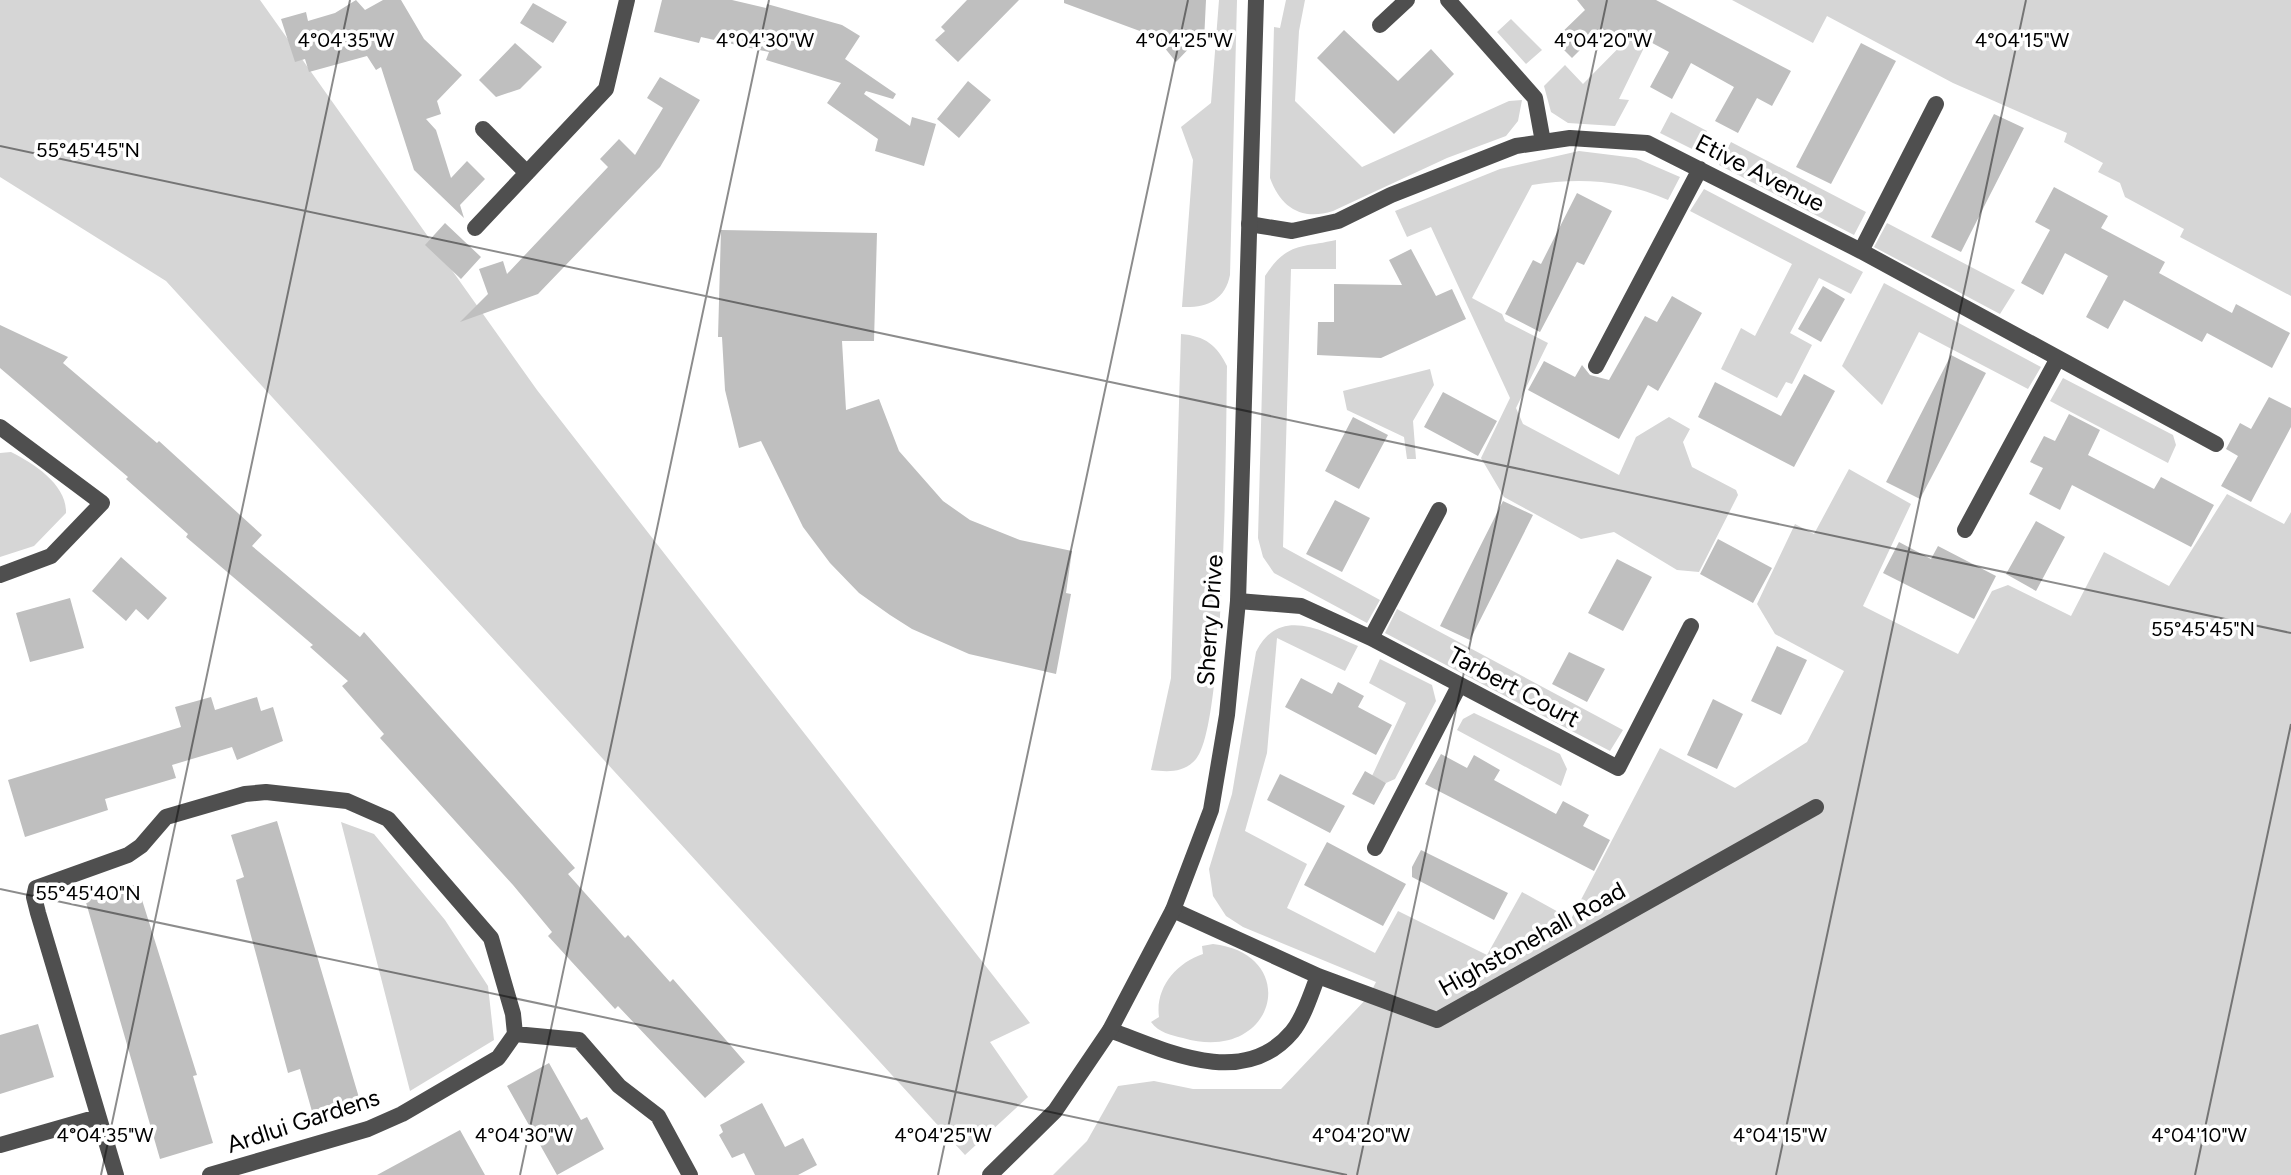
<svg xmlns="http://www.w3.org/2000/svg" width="2291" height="1175" font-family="Figtree,sans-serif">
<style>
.green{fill:#d6d6d6}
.building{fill:#bfbfbf}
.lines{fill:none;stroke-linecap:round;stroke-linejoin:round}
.minor{stroke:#4f4f4f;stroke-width:16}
.tertiary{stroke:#4f4f4f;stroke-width:16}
.ticks{fill:none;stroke:#000;stroke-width:2;stroke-opacity:0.45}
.labels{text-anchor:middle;stroke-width:7;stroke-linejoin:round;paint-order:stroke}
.street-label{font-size:24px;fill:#000;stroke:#fff}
.ticks-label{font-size:20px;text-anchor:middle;fill:#000;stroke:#fff;stroke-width:7;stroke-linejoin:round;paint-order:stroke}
</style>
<rect width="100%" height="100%" fill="#fff"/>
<path class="green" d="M 0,0 L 260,0 L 537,390 L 1030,1023 L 990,1042 L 1028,1097 L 965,1155 L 166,281 L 0,177 Z
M 1219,0 L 1237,0 L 1230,275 C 1225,300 1207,308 1182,307 L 1193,160 L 1181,127 L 1211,103 Z
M 1286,0 L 1305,0 L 1299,31 L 1295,101 L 1362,167 L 1509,101 L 1522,100 L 1518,121 L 1506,136 L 1447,158 L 1333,211 C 1302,221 1281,208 1270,178 L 1274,27 L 1280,28 Z
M 1732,0 L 2291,0 L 2291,296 L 2180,237 L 2184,229 L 2125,197 L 2120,183 L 2098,172 L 2103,163 L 2064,142 L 2067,133 L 1953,83 L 1827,16 L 1813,43 Z
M 1650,16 L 1657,21 L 1619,99 L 1629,100 L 1615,126 L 1568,123 L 1551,112 L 1544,86 L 1565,65 L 1583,84 Z
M 1511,19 L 1542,50 L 1526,64 L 1497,32 Z
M 1671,112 L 1707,131 L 1696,151 L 1660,133 Z
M 1731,142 L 1866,212 L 1854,235 L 1719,165 Z
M 1579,151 L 1636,158 L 1680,177 L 1668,200 C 1624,180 1580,177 1532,185 L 1472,298 L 1502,314 L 1505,321 L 1548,343 L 1516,408 L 1523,424 L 1619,475 L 1636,437 L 1669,417 L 1690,429 L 1683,442 L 1692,467 L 1736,490 L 1738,495 L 1699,572 L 1677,570 L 1614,532 L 1581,539 L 1504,497 L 1481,458 L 1510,398 L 1431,227 L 1407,237 L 1395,211 L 1500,169 Z
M 1704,189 L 1863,272 L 1851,294 L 1819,278 L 1790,333 L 1812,345 L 1792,384 L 1786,382 L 1777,398 L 1721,369 L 1741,328 L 1755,336 L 1792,264 L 1690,211 Z
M 1887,223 L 2015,290 L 2000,314 L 1874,247 Z
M 1336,240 L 1336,269 L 1291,269 L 1283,547 L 1380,600 L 1367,623 L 1274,573 L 1263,557 L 1258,538 L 1265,276 C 1287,242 1301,248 1336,240 Z
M 1884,283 L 2041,367 L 2028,389 L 1919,332 L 1882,405 L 1842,366 Z
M 1181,334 C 1205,336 1217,345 1227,366 C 1226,426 1226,726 1196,759 C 1184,773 1168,772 1151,770 L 1171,678 Z
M 1430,369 L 1434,385 L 1413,421 L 1416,459 L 1407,459 L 1404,437 L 1347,410 L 1343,391 Z
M 2063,378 L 2173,435 L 2176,445 L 2168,463 L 2050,401 Z
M 11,452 C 35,464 67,485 66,513 L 34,546 L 0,557 L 0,453 Z
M 1849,469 L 1911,504 L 1863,606 L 1958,654 L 1992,591 L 2008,585 L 2071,616 L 2104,552 L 2169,586 L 2227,494 L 2284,524 L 2291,512 L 2291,1175 L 1053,1175 L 1087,1141 L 1118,1086 L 1154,1081 L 1193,1089 L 1281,1089 L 1369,996 L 1376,982 L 1243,927 L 1226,916 L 1213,896 L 1209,869 L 1232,794 L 1256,652 C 1279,605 1323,631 1358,646 L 1345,671 L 1277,638 L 1267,753 L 1245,831 L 1307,864 L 1287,908 L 1375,953 L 1398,911 L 1487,955 L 1522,892 L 1571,919 L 1660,748 L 1735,788 L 1807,742 L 1844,671 L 1775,634 L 1757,604 L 1795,524 L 1814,534 Z
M 1397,609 L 1623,730 L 1610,751 L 1385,633 Z
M 1380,659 L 1432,685 L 1436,701 L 1395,779 L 1386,783 L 1372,776 L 1406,703 L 1369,683 Z
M 1474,713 L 1560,754 L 1567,769 L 1561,786 L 1457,730 L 1463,719 Z
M 341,822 L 374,834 L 445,920 L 488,986 L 494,1040 L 410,1091 Z
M 1213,944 C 1303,954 1276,1065 1183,1038 C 1171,1035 1159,1033 1151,1022 L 1159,1017 C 1155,988 1176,963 1203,954 L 1202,946 Z"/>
<path class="building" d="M 356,0 L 365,10 L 383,0 L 401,0 L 424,39 L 462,75 L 437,101 L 441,114 L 426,119 L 436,130 L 451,178 L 467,161 L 485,179 L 460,205 L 464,218 L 414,170 L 381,67 L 376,70 L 367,56 L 309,72 L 305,59 L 295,62 L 281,19 L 306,12 L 308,21 L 335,13 Z
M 662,0 L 732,0 L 766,8 L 767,4 L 842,25 L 860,36 L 845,59 L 896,94 L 893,99 L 866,91 L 864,94 L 910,126 L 912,117 L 936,124 L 924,166 L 875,151 L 878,139 L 827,103 L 841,83 L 766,60 L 769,52 L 701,37 L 699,43 L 654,32 Z
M 967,0 L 1019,0 L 958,62 L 935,40 L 945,31 L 941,27 Z
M 1064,0 L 1206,0 L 1204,41 L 1196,41 L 1176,62 L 1156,37 L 1064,3 Z
M 1577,0 L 1656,0 L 1791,71 L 1772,106 L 1757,98 L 1738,133 L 1715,121 L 1734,87 L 1691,63 L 1672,99 L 1650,87 L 1669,52 L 1628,30 L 1615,42 L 1602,28 L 1572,58 L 1554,40 L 1585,10 Z
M 533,3 L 567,22 L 553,43 L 520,23 Z
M 1344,30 L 1398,81 L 1431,49 L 1454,74 L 1394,134 L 1317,58 Z
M 515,43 L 542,67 L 520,89 L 496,97 L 479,80 Z
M 1861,43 L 1896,61 L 1831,184 L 1796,167 Z
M 660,77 L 700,100 L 660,167 L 538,294 L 460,322 L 488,294 L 479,269 L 503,261 L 507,274 L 608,167 L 600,159 L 619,139 L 635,155 L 663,108 L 647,98 Z
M 968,81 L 991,100 L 959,138 L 937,119 Z
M 1994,114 L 2024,128 L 1961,252 L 1931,237 Z
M 2054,187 L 2108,216 L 2101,228 L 2165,262 L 2159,273 L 2232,313 L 2236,304 L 2290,333 L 2272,368 L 2207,333 L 2202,342 L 2124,300 L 2108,329 L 2086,317 L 2108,276 L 2065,253 L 2043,295 L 2021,283 L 2050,230 L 2035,222 Z
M 1577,193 L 1612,211 L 1584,265 L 1577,262 L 1540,332 L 1505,314 L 1533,260 L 1541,264 Z
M 445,223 L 481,257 L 461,279 L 425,245 Z
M 721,230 L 877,233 L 874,341 L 842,341 L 846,410 L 879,399 L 899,451 L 943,501 L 970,520 L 1020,540 L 1072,551 L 1066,593 L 1071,594 L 1056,674 L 969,654 L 912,629 L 890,615 L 859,593 L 830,563 L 803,527 L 761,441 L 739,448 L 725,390 L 722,337 L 718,337 Z
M 1411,249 L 1436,296 L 1452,289 L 1466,319 L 1381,358 L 1317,355 L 1318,322 L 1334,322 L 1334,284 L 1402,285 L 1389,260 Z
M 1823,286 L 1845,299 L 1821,342 L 1798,329 Z
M 1672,296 L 1702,313 L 1658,391 L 1648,385 L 1619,439 L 1528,390 L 1544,361 L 1575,377 L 1582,365 L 1590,375 L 1609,380 L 1645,316 L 1657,322 Z
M 0,325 L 68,357 L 63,363 L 157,443 L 159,441 L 262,535 L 252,546 L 360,637 L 364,632 L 575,868 L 568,874 L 625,938 L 628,935 L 670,982 L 673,979 L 745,1062 L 705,1098 L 618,1006 L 615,1009 L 548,936 L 552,932 L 513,885 L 380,738 L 384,734 L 342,686 L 348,681 L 310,647 L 313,645 L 186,537 L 188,534 L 126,479 L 128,477 L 0,368 Z
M 1951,355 L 1986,373 L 1920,499 L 1886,482 Z
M 1804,374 L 1835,391 L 1794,467 L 1698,417 L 1715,382 L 1781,416 Z
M 1443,392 L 1497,421 L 1478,456 L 1424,427 Z
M 2269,397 L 2291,408 L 2291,427 L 2251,502 L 2221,486 L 2238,456 L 2226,449 L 2240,423 L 2251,429 Z
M 2069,414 L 2100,430 L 2088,455 L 2154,489 L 2161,477 L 2214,505 L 2191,547 L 2072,485 L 2060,510 L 2029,494 L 2043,468 L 2030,462 L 2044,436 L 2055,441 Z
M 1353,417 L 1388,435 L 1359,489 L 1325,471 Z
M 1335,500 L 1370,518 L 1342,572 L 1306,554 Z
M 1503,501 L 1533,515 L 1470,640 L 1440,626 Z
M 2036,521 L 2065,537 L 2036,591 L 2006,574 Z
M 1718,539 L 1772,568 L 1753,603 L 1700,574 Z
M 1899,542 L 1931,559 L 1938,546 L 1996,576 L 1974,619 L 1883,573 Z
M 121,557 L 167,598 L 148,620 L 136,609 L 126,621 L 92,591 Z
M 1617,559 L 1652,577 L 1623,631 L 1588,613 Z
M 70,598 L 84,648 L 30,662 L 16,613 Z
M 1777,646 L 1807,660 L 1781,715 L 1751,701 Z
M 1569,652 L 1605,669 L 1587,702 L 1552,684 Z
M 1301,678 L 1332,694 L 1338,682 L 1364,696 L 1358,707 L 1392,725 L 1376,755 L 1285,707 Z
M 211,697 L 215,710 L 257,697 L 261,711 L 273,707 L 283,741 L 237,760 L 232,747 L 172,765 L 176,778 L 105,799 L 108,810 L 25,837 L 8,780 L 181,727 L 175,707 Z
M 1713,699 L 1743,714 L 1717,769 L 1687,755 Z
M 1441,754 L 1467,768 L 1474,755 L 1500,770 L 1494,780 L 1556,814 L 1563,801 L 1589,815 L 1583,826 L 1610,840 L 1594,871 L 1425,784 Z
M 1365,771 L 1386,783 L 1374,805 L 1352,794 Z
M 1280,774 L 1345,806 L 1330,833 L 1267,800 Z
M 277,821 L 360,1101 L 313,1115 L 300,1069 L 288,1073 L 236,880 L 244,877 L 231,835 Z
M 1327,842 L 1406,884 L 1383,926 L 1304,885 Z
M 1421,850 L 1508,893 L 1494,920 L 1412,877 L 1412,867 Z
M 137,884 L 197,1075 L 193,1076 L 213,1143 L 160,1159 L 85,899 Z
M 38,1024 L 54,1077 L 0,1094 L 0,1035 Z
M 549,1063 L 581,1120 L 587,1117 L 604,1149 L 557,1175 L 507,1086 Z
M 762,1103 L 785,1147 L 803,1138 L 817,1165 L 798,1175 L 755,1175 L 744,1153 L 732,1158 L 719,1135 L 723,1132 L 720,1125 Z
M 460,1130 L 485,1175 L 377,1175 Z"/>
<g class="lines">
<path class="minor" d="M 1448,0 L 1535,98 L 1543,142
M 1380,25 L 1407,0
M 483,129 L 527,173
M 1249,224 L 1292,231 L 1338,221 L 1391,195 L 1516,146 L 1570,138 L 1647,143 L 1861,251 L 2216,444
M 475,228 L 606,89 L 627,0
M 1861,251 L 1936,104
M 1596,366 L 1700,169
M 0,427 L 102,503 L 51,556 L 0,575
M 1965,530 L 2058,358
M 1238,601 L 1301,606 L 1371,638 L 1618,768 L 1691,626
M 1371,638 L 1439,510
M 1375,848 L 1459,686
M 1173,910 L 1318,976 L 1437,1020 L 1816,807
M 1110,1030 C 1168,1052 1244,1089 1292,1032 C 1304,1018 1311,993 1318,976
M 515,1034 L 579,1040 L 619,1086 L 658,1116 L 690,1175
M 0,1145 L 98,1117
M 116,1175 L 38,913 L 34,897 L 36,888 L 128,855 L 141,846 L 166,817 L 245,794 L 266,792 L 347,801 L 388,819 L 491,938 L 513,1014 L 515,1034 L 498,1058 L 402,1114 L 368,1129 L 210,1175"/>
<path class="tertiary" d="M 990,1175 L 1055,1111 L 1110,1030 L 1173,910 L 1211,810 L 1227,715 L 1238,601 L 1256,0"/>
</g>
<path class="ticks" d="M 0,146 L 2291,633M 0,889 L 1347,1175M 101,1175 L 350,0M 520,1175 L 769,0M 938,1175 L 1188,0M 1357,1175 L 1607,0M 1776,1175 L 2026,0M 2195,1175 L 2291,724"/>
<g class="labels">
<g class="street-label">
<text transform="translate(1760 173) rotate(27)" y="8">Etive Avenue</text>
<text transform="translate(1210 620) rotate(-86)" y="8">Sherry Drive</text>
<text transform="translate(1514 687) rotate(28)" y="8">Tarbert Court</text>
<text transform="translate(1532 939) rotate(-29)" y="8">Highstonehall Road</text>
<text transform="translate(303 1121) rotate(-18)" y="8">Ardlui Gardens</text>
</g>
</g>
<g class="ticks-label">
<text x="346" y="47">4°04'35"W</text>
<text x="765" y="47">4°04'30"W</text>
<text x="1184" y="47">4°04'25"W</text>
<text x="1603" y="47">4°04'20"W</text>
<text x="2022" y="47">4°04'15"W</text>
<text x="88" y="157">55°45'45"N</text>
<text x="2203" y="636">55°45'45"N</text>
<text x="88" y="900">55°45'40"N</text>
<text x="105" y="1142">4°04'35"W</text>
<text x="524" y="1142">4°04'30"W</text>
<text x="943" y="1142">4°04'25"W</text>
<text x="1361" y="1142">4°04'20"W</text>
<text x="1780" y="1142">4°04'15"W</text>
<text x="2199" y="1142">4°04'10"W</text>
</g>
</svg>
